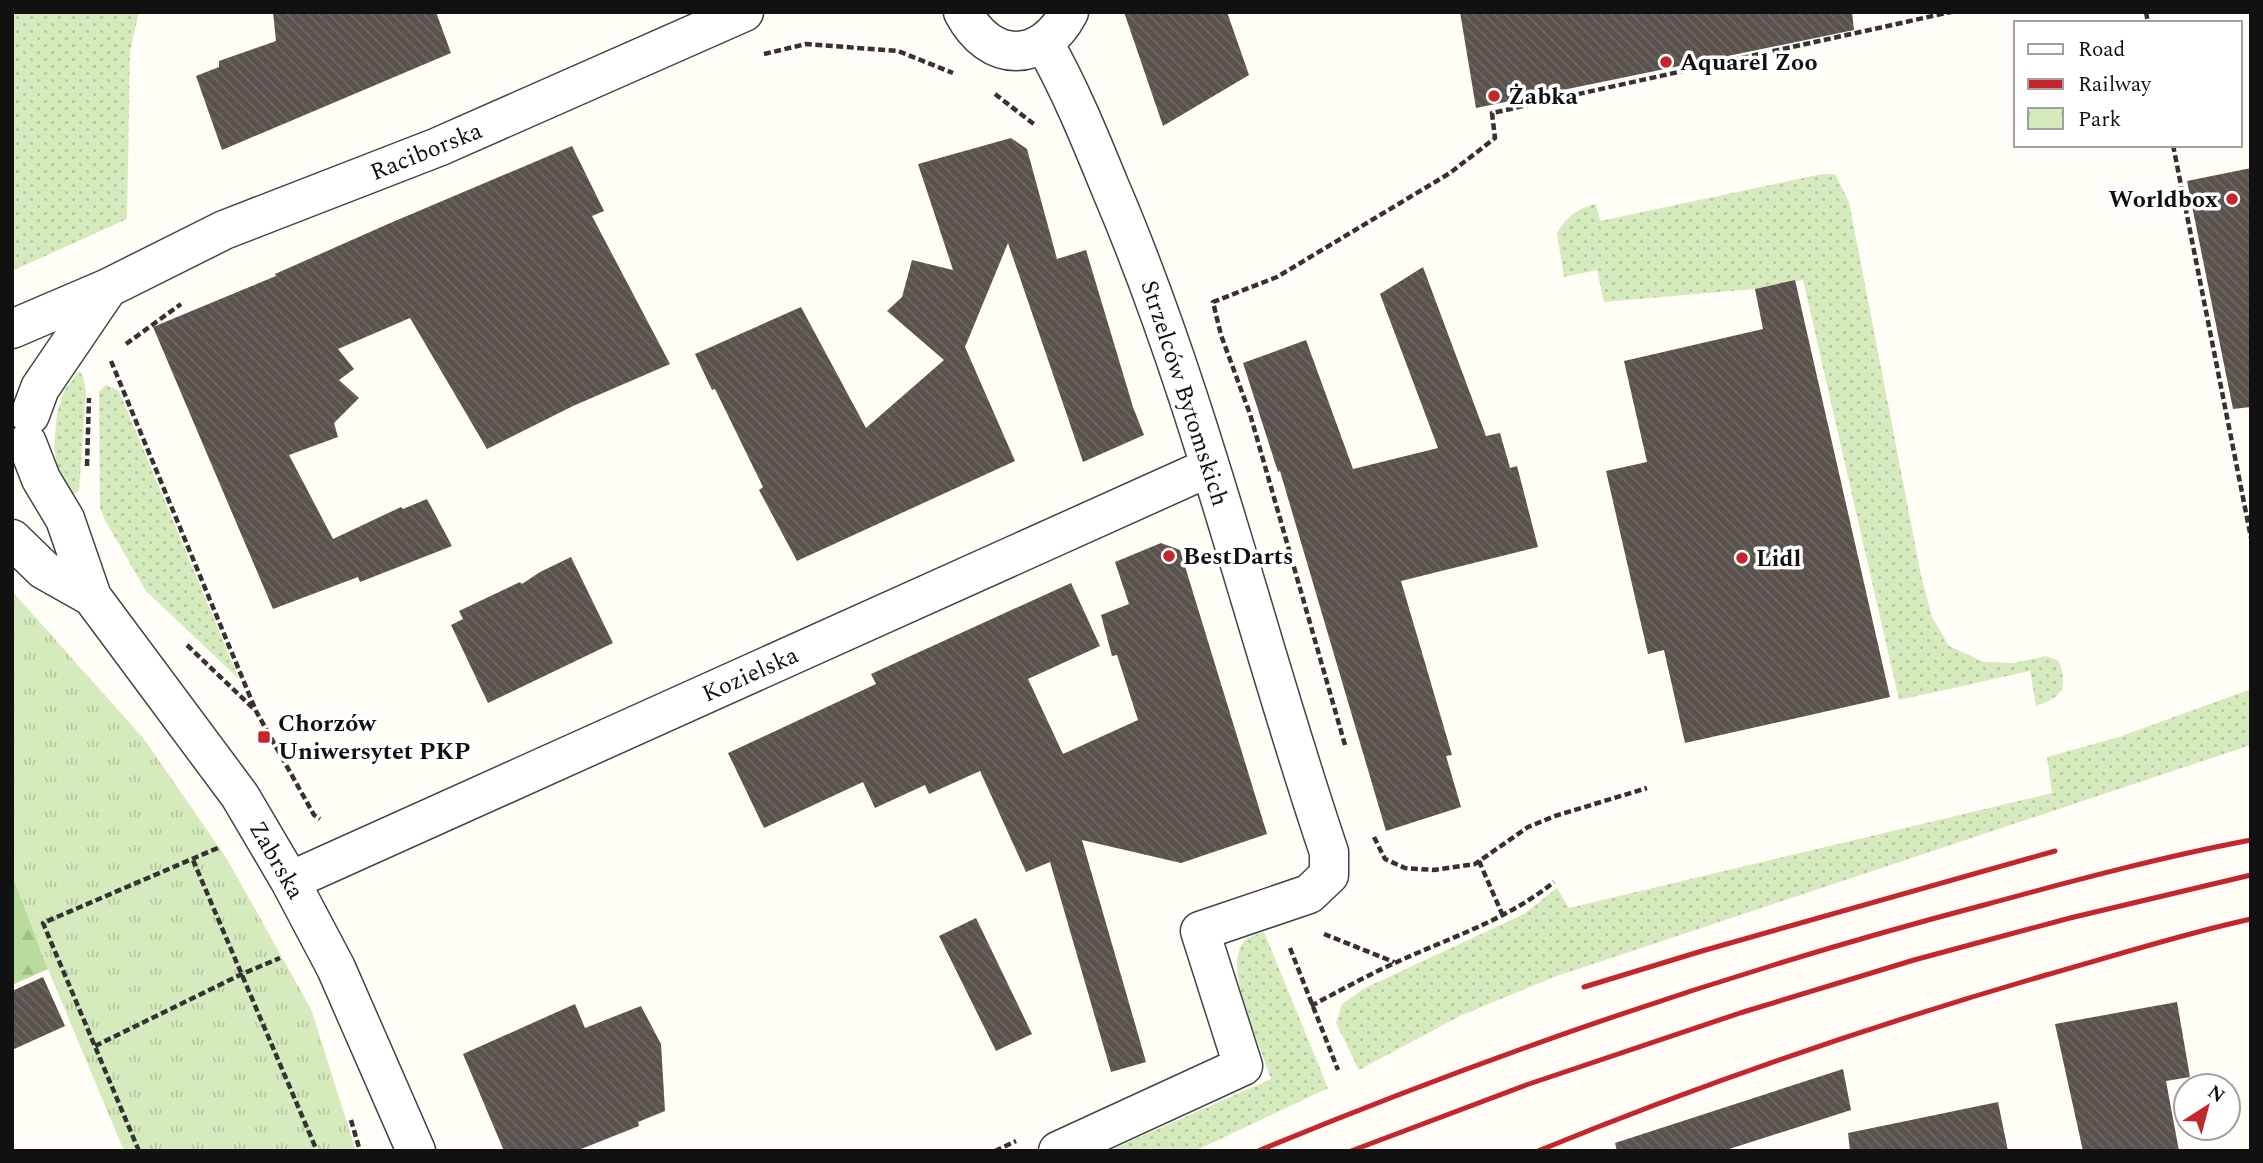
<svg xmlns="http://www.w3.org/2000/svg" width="2263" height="1163" font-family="Spectral,serif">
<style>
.grass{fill:url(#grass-dots)}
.forest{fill:url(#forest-firs)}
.park{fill:url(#park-tufts)}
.building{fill:url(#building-back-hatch)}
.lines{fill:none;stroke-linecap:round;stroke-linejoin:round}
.minor-casing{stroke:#444;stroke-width:41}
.path{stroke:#333;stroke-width:4.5;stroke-dasharray:7 3.5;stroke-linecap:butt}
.minor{stroke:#fff;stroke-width:38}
.rail{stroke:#c4262e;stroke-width:5}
.poi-dot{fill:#c4262e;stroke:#fff;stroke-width:2.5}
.labels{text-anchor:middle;stroke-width:7;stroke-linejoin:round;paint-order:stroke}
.poi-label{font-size:24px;font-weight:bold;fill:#111;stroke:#fff;text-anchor:start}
.street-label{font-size:24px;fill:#111;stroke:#fff}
</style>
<defs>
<pattern id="grass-dots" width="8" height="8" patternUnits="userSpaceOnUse" patternTransform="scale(1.75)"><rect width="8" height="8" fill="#d5ebbd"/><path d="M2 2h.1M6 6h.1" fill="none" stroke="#b6c8a1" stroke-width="1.8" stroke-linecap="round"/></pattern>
<pattern id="forest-firs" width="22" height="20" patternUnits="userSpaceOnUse" patternTransform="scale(1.75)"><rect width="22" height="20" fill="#b9dc9c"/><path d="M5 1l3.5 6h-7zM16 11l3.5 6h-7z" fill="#9ebc85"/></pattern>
<pattern id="park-tufts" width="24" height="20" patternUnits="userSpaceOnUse" patternTransform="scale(1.75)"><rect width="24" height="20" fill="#d5ebbd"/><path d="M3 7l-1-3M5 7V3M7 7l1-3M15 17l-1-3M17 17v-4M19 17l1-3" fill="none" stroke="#b6c8a1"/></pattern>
<pattern id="building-back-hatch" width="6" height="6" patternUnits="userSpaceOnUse" patternTransform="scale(1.75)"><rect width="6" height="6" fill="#5a524d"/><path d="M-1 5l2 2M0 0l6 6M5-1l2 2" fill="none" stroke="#6d6662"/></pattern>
</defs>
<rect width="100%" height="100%" fill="#fffdf5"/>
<path class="grass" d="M 12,12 L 139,12 L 130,51 L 127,219 L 12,271 Z
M 1822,174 L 1835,174 L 1849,202 L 1921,575 L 1932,617 L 1949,646 L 1984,662 L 2013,663 L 2046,656 L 2059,661 C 2068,688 2063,697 2036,706 L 2030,671 L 1899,700 L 1803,280 L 1755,289 L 1604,302 L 1597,270 L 1564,277 L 1557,233 C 1567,217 1577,208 1596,204 L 1600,221 Z
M 79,371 L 83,376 L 86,391 L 79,491 L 70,495 L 57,470 L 54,446 L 57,413 L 65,389 Z
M 106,385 L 119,391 L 239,679 L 146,591 L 105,520 L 100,508 L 99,392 Z
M 2251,689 L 2251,745 L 1554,977 L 1460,1016 L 1359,1070 L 1336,1023 L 1342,1004 L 1365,988 L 1524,914 L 1557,888 L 1569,908 L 2052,793 L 2047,757 L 2119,737 Z
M 1264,932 L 1328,1088 L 1195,1151 L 1108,1151 L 1271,1079 C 1262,1049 1221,967 1244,941 C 1248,937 1258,934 1264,932 Z"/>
<path class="forest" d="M 12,874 L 48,969 L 12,985 Z"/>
<path class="park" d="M 12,591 L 144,739 L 227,859 L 311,1009 L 356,1151 L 124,1151 L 48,969 L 12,874 Z"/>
<path class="building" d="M 273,12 L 436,12 L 451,53 L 222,150 L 196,76 L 219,67 L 219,61 L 276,41 Z
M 1124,12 L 1227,12 L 1249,75 L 1163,126 Z
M 1460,12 L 1852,12 L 1854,30 L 1476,108 Z
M 1011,138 L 1027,149 L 1057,259 L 1086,250 L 1133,407 L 1144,435 L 1083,462 L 1008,243 L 965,347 L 1015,461 L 797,561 L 759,490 L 763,487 L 715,389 L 712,390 L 695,354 L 801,307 L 866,428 L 944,360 L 887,311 L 902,297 L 912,260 L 953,270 L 918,164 Z
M 572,146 L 604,211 L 592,216 L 670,364 L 573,406 L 487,449 L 410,318 L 338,349 L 354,369 L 339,380 L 359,398 L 334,423 L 338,437 L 289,455 L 333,539 L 401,507 L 403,509 L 427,499 L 452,546 L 360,582 L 358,577 L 273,609 L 153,327 L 276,276 L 275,274 L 388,224 Z
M 2251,168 L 2251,407 L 2233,409 L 2187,181 Z
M 1423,267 L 1486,436 L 1500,433 L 1510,468 L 1517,466 L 1538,547 L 1401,581 L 1452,755 L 1446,756 L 1461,807 L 1386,831 L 1280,471 L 1278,472 L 1243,363 L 1306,340 L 1353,469 L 1438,448 L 1380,294 Z
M 1795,280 L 1890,697 L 1685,743 L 1664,650 L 1648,654 L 1606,471 L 1647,462 L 1624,361 L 1763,329 L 1755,289 Z
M 1161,543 L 1180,550 L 1267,834 L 1181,863 L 1082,840 L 1146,1062 L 1111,1072 L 1050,862 L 1026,872 L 980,771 L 929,794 L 925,785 L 875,808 L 863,782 L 764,828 L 728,753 L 876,684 L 871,674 L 1071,583 L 1100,646 L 1028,679 L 1063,754 L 1138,720 L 1117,655 L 1112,656 L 1101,615 L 1129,604 L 1115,562 Z
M 571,557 L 613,643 L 488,703 L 451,625 L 463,619 L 459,611 L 520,582 L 522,584 L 540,572 Z
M 976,918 L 1032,1034 L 996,1051 L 939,936 Z
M 43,977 L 65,1026 L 12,1050 L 12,991 Z
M 2177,1002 L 2190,1077 L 2166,1081 L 2179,1151 L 2083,1151 L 2055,1024 Z
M 575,1004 L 585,1028 L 641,1006 L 661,1044 L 665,1111 L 638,1122 L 639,1126 L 576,1151 L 504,1151 L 463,1054 Z
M 1843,1069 L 1851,1110 L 1723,1151 L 1617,1151 L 1615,1143 Z
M 1998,1102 L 2008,1151 L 1850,1151 L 1848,1133 Z"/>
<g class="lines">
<g class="minor-casing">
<path id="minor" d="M 963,12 C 990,64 1042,64 1069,12
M 1044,43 C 1070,89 1090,138 1110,187 C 1202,402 1254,631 1329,852 L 1329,875 L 1309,894 L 1200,931 L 1243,1066 L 1058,1151
M 12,329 L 108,288 L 224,230 L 438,147 L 744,12
M 30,415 L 40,388 L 108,288
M 27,443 L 41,479 L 65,519 L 92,597 L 240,796 L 290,881 L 336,968 L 416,1151
M 12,539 L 44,570 L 92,597
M 290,881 L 1210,467"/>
</g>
<path class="path" d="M 2146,12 L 2148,23
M 764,54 L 806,44 L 898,51 L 953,73
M 995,94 L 1035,125
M 2173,145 L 2251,538
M 126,344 L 181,304
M 111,361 L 256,711 L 314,815 L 320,819
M 87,466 L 89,398
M 187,645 L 254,709
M 1345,745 L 1250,414 L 1221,335 L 1213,302 L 1277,277 L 1450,173 L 1495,138 L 1492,113 L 1951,12
M 1374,837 L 1385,859 L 1405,868 L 1434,870 L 1475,864 L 1528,827 L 1555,816 L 1647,788
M 193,860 L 317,1151
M 1479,861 L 1503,916
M 1324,934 L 1394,962
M 1290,948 L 1338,1070
M 1311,1006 C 1339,991 1368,975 1397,962 C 1451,937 1507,920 1554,882
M 95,1046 L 242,974 L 280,958
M 351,1120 L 360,1151
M 139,1151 L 43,923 L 220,847
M 995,1151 L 1016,1141"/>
<use href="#minor" class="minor"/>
<path class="rail" d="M 1584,987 L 1702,951 L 2055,851
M 1258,1151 C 1494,1053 1737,970 1984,905 C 2072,881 2161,857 2251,840
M 1351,1151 L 1526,1085 L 1740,1013 L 1914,960 L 2070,918 L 2251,875
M 1538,1151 C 1704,1083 1874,1025 2046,975 C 2114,956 2182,934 2251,919"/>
</g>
<g class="poi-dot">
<circle cx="1666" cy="62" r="7"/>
<circle cx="1494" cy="96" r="7"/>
<circle cx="2232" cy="199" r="7"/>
<circle cx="1169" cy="556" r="7"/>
<circle cx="1742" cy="558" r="7"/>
<rect x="257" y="730" width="14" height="14" rx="3.5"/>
</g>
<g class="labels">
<g class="poi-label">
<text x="1680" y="70">Aquarel Zoo</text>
<text x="1508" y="104">Żabka</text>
<text x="2218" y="207" text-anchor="end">Worldbox</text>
<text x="1183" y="564">BestDarts</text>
<text x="1756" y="566">Lidl</text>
<text x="278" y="731">Chorzów<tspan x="278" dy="28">Uniwersytet PKP</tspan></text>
</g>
<g class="street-label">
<text transform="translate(426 151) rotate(-22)" y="8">Raciborska</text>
<text transform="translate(1185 393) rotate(72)" y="8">Strzelców Bytomskich</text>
<text transform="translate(750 674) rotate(-24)" y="8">Kozielska</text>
<text transform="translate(277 860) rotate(60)" y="8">Zabrska</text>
</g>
</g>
<rect width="2263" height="1163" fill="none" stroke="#111111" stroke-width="28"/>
<rect x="2014" y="21" width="228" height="126" fill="#ffffff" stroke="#a0a0a0" stroke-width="2"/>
<rect x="2028" y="44" width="35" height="10" fill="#ffffff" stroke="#a0a0a0" stroke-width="2"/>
<text x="2078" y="56" font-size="21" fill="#111111">Road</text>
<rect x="2028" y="79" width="35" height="10" fill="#c4262e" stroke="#a0a0a0" stroke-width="2"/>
<text x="2078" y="91" font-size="21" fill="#111111">Railway</text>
<rect x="2028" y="108" width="35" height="21" fill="url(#park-tufts)" stroke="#a0a0a0" stroke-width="2"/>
<text x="2078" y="126" font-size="21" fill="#111111">Park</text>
<g transform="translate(2207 1107) rotate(36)"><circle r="33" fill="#ffffff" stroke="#a0a0a0" stroke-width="2"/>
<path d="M0-5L12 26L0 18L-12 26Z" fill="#c4262e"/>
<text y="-10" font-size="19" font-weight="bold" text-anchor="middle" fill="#111111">N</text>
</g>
</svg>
